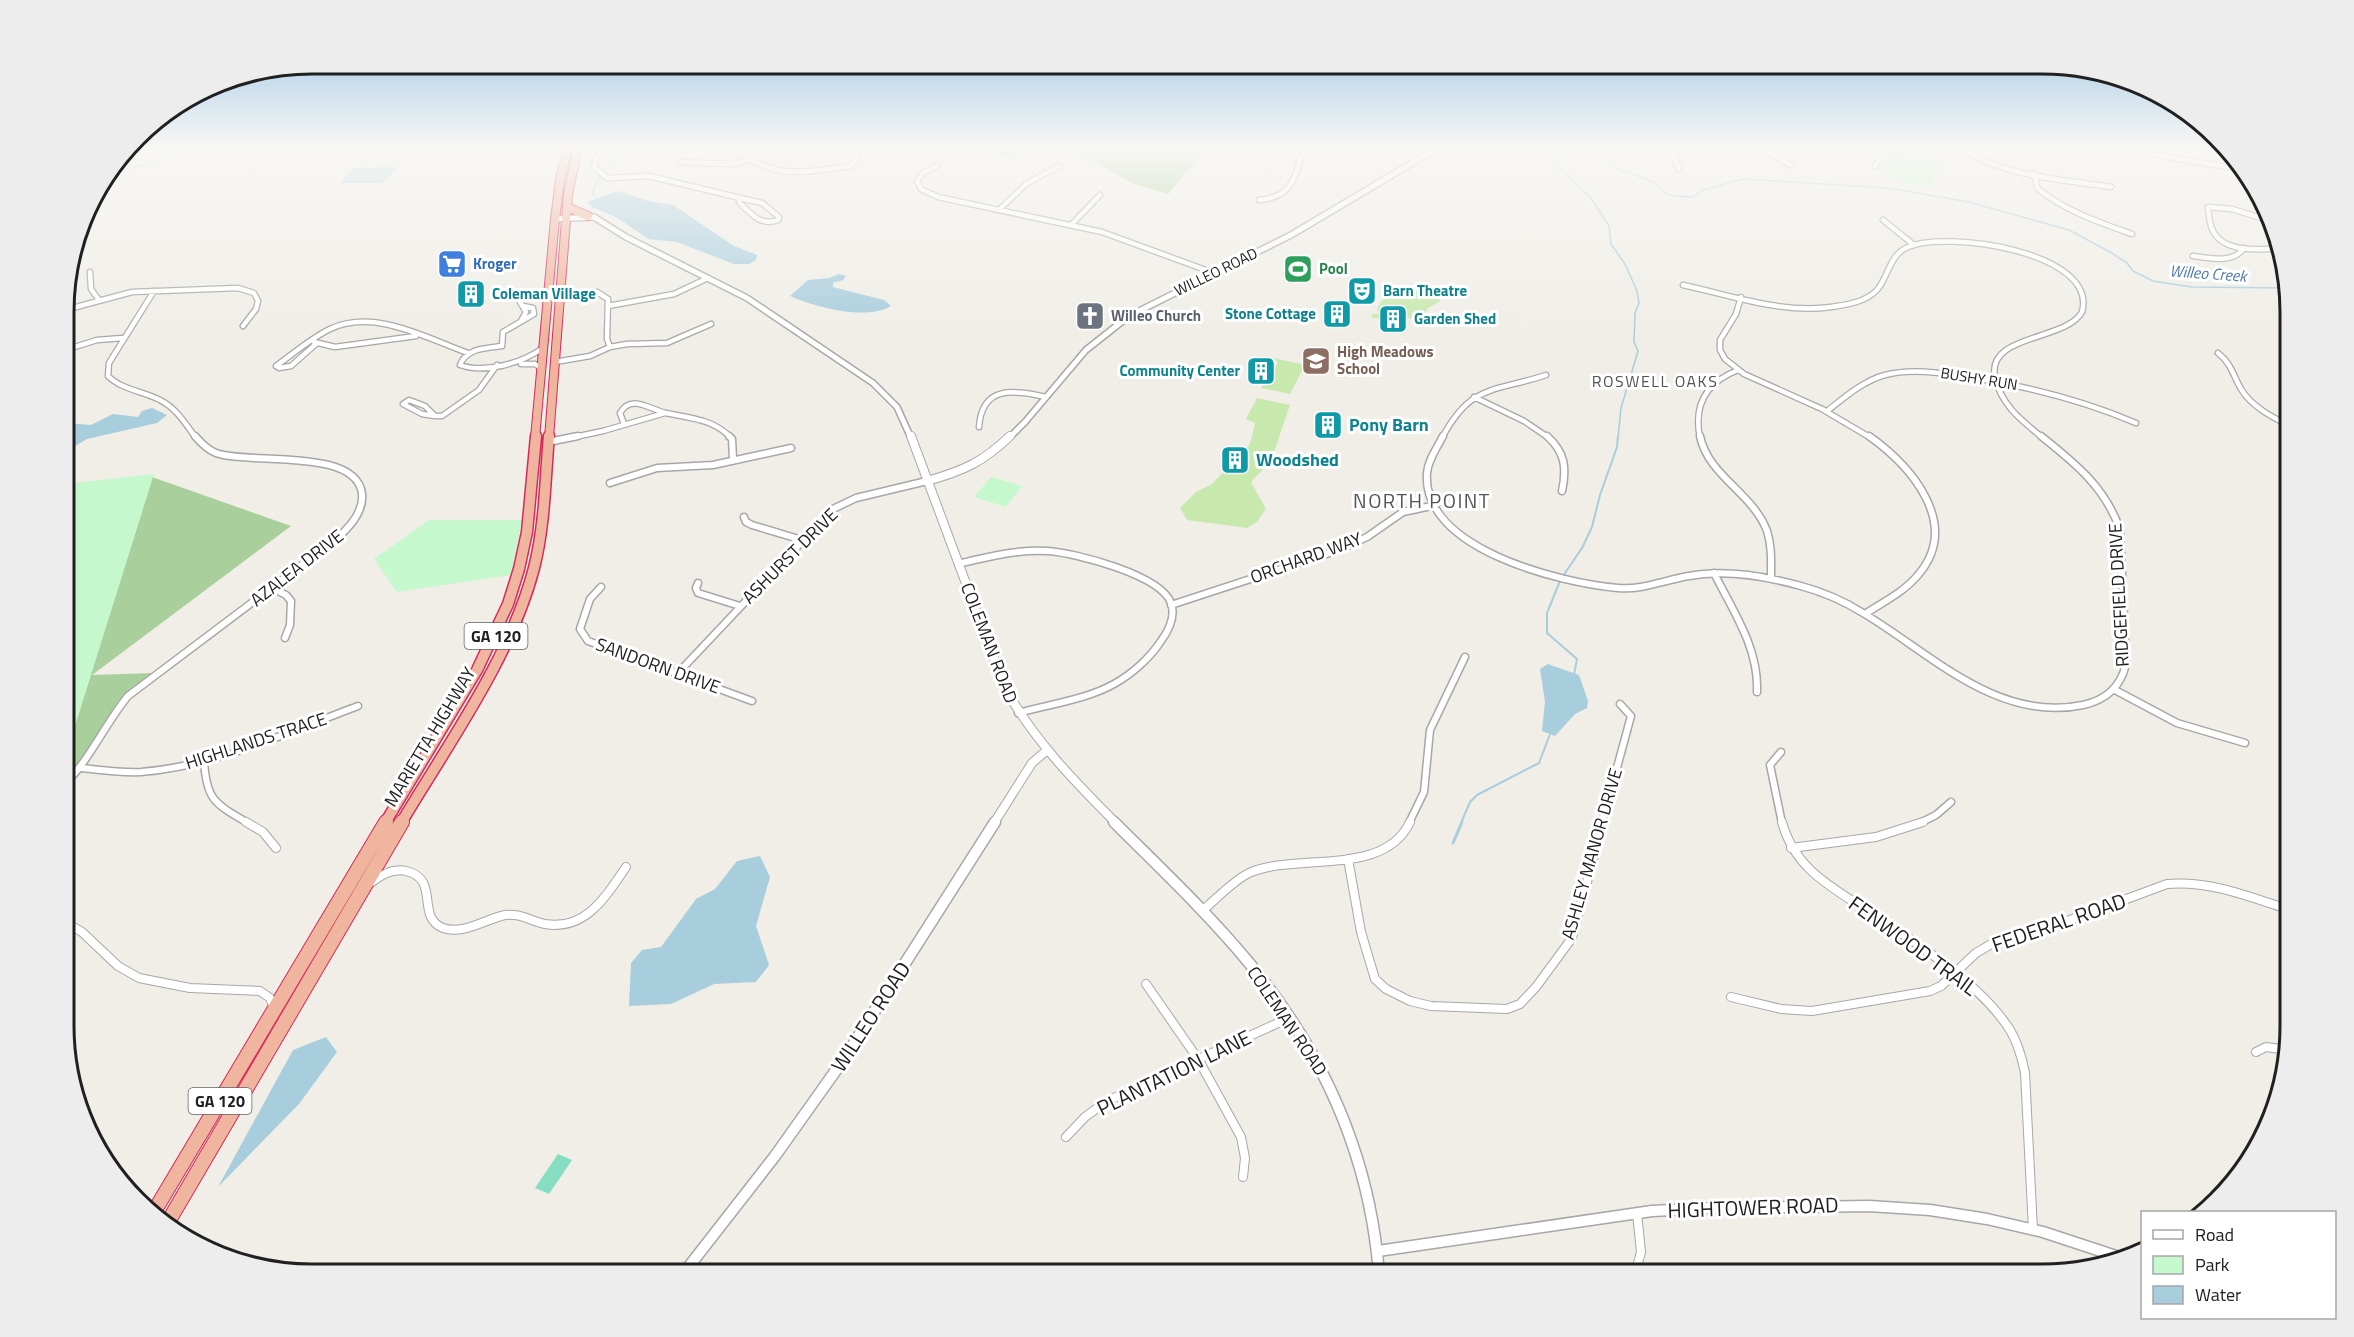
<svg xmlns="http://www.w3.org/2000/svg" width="2354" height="1337" font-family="'Titillium Web',sans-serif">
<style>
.grass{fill:#c7e9ae}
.forest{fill:#a8cf9c}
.park{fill:#c5f9cd}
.pitch{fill:#86dec2}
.water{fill:#a8cddd}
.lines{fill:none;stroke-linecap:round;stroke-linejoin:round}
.stream-far2{stroke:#a8cddd;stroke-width:1.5}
.stream-far1{stroke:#a8cddd;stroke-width:2}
.stream{stroke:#a8cddd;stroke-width:3}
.minor-far2-casing{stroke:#a7a7a7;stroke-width:7}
.minor-far1-casing{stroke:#a7a7a7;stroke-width:9}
.minor-casing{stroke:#a7a7a7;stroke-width:10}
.tertiary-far2-casing{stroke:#a7a7a7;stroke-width:8}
.tertiary-far1-casing{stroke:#a7a7a7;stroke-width:10}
.tertiary-casing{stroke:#a7a7a7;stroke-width:13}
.trunk-far2-casing{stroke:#d82a5a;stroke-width:10}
.trunk-far1-casing{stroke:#d82a5a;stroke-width:13}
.trunk-casing{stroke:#d82a5a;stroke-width:16}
.minor-far2{stroke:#fff;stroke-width:4.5}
.minor-far1{stroke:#fff;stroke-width:6}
.minor{stroke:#fff;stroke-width:8}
.tertiary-far2{stroke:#fff;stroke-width:5}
.tertiary-far1{stroke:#fff;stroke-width:8}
.tertiary{stroke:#fff;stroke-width:10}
.trunk-far2{stroke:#f0b59e;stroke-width:8}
.trunk-far1{stroke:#f0b59e;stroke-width:10}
.trunk{stroke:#f0b59e;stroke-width:14}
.labels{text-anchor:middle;stroke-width:6;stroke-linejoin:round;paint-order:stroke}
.far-shop-label{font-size:15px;font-weight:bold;fill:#366cbe;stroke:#fff;text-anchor:start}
.far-leisure-label{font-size:15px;font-weight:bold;fill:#27864d;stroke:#fff;text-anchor:start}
.far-street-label{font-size:15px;fill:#202020;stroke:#fff}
.far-culture-label{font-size:15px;font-weight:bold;fill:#0d838f;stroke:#fff;text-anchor:start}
.far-worship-label{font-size:15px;font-weight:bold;fill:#5b616d;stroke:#fff;text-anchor:start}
.far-education-label{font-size:15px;font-weight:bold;fill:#785e54;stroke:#fff;text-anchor:start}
.far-water-label{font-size:16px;font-style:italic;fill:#4d77af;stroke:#fff}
.far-neighbourhood-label{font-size:16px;letter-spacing:1.5px;fill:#535353;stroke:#fff}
.shield{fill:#fff;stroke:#636363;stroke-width:1.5}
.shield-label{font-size:16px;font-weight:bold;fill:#202020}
.culture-label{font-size:18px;font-weight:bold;fill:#0d838f;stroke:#fff;text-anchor:start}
.street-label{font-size:18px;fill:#202020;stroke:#fff}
.neighbourhood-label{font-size:20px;letter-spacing:1.5px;fill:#535353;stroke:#fff}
.near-street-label{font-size:21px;fill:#202020;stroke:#fff}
.rim{fill:none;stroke:#202020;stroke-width:3}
</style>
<rect width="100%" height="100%" fill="#f0eee7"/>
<path class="grass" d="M 1405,285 L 1412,287 L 1425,285 L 1441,301 L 1428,308 L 1422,320 L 1383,315 L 1391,317 L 1389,321 L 1371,317 L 1372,314 L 1378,314 L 1377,308 L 1384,298 L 1380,295 L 1392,293 L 1395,288 Z
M 1274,358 L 1305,365 L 1290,394 L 1261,388 L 1278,363 Z
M 1257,398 L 1290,405 L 1271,461 L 1251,482 L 1266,509 L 1257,522 L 1247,528 L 1187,520 L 1180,508 L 1196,492 L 1212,484 L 1250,444 L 1255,423 L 1246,419 Z"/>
<path class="forest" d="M 958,147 L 1208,147 L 1168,194 L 1131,183 L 1079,153 L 1051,148 L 1007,157 Z
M 152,477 L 291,526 L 92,675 L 154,673 L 117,707 L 100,730 L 89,755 L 65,781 L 65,594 Z"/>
<path class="park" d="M 1891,150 L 1946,162 L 1928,188 L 1891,179 L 1880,170 L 1885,169 L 1881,162 Z
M 154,474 L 65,758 L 65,484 Z
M 991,477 L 1022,486 L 1006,507 L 974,497 Z
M 429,520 L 522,520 L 511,575 L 397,592 L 374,559 Z"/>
<path class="pitch" d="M 558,1154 L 572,1160 L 549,1194 L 535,1188 Z"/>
<path class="water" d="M 353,168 L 396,167 L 398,168 L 383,183 L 340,183 Z
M 617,191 L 653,202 L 673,205 L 734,246 L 757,255 L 756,260 L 749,264 L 734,264 L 677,242 L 648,239 L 618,218 L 592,207 L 587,202 Z
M 839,274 L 846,276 L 843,280 L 833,283 L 833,287 L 884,300 L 891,306 C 866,321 815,307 790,296 L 808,280 L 829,278 Z
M 152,408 L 167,415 L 157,423 L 87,439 L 65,452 L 65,423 L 91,425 L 113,414 L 138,417 L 142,411 Z
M 1548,664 L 1579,675 L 1588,701 L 1587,708 L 1575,714 L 1555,736 L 1542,731 L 1545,702 L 1540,669 Z
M 760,856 L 770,877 L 756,926 L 769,965 L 756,982 L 714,984 L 671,1004 L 629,1006 L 631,963 L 642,950 L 661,947 L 696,899 L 715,889 L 737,861 Z
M 326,1037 L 337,1052 L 299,1104 L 218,1187 L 293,1050 Z"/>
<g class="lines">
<path class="stream-far2" d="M 1554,147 L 1552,152 L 1560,169 L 1591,198 L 1609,226 L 1611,244 L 1625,264 L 1637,291 L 1639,303 L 1635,313 L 1634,342 L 1638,351 L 1621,408 L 1618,438
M 1585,147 L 1618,169 L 1656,183 L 1665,193 L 1672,196 L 1693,197 L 1703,190 L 1743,179 L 1888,188 L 1969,202 L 2069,230 L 2110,252 L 2127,263 L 2133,271 L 2153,281 L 2192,287 L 2289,288
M 109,175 L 200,147
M 596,196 L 592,194 C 599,172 614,157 635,147"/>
<path class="stream-far1" d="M 1563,576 L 1582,548 L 1592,527 L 1600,495 L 1617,447 L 1618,436
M 1560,581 L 1547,613 L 1547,633 L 1577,659 L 1574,675
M 1461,823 L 1470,802 L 1477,795 L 1539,763 L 1550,734"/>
<path class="stream" d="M 1453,843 L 1462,822"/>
<g class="minor-far2-casing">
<path id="minor-far2" d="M 600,147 L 594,167 L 607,178 L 649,176 L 740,198
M 730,147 C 777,180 797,173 851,166 L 858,158 L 856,152 L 849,147
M 774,147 L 778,150 L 798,147
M 1759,147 L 1790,165
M 1959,147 C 2003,177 2060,179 2111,187
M 2107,147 L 2246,170
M 681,162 L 732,164 L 748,160
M 937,166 L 923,173 L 917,181 L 921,189 L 938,197 L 1102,232 L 1214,273
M 1875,166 L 1888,147
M 1679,169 L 1672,153 L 1678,148 L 1691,147
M 2035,174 L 2037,188 C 2065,211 2098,222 2132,234
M 740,198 L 762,203 L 779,217 L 778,220 C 761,227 750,213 739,202 Z
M 1259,200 C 1294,197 1295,176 1304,147
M 1000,209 L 1026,184 L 1059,166
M 2261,218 L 2232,209 L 2208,207 C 2209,215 2209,224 2213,231 C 2224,253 2260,250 2281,248
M 1883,220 L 1914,245
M 1071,225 L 1100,195
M 74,248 L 78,247
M 2193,256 C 2210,258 2233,264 2244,248
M 90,272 L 91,289 L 99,300
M 1683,285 C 1730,295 1782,314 1831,307 C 1846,305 1866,302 1877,290 C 1889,276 1889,255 1908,247 C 1946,230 2099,252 2082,312 C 2066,341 1986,334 1995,377 C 2001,405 2021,420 2043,438
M 154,291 L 109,363 L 108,376 C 122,390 143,391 160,400 C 176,408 185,423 196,438
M 597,292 L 608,299 L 607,339 L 610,347
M 1741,297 L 1736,314 L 1720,340 L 1720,350 L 1725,359 L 1744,374 L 1822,409 L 1871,438
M 520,302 L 526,312 L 521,321
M 523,306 L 533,308 L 534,314 L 503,332 L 502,346 C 486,348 466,348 460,365 C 485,374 522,363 543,348
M 608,306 L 674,294 L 708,278
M 65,310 L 132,292 L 238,288 L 254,293 L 258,301 L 256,309 L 243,326
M 314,342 L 335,347 L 416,336
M 317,343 L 291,366 L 279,368 L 276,366 C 293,354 311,338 330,329 C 374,308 426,338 468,353
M 65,350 L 97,340 L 123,338
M 2218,353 C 2231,363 2233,375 2241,389 C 2252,407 2272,417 2290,426
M 555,362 L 590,356 L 610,347 L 627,344 L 667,343 L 711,324
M 521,364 L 535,364 L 542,369
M 1474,397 L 1524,421 L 1549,438
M 409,400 L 425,406 L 435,416 L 422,414 L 403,404 Z
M 1827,411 C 1845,397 1863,381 1885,375 C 1912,368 1941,373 1968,377 C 2026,386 2082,400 2136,423
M 435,416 L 442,416 L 479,390 L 497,365
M 624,424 L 620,413 C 631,393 651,410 666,413 C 689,418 714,419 731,438
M 979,427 C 982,385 1013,390 1046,397
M 570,438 L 603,431 L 665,413
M 1442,438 C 1471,383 1495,392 1546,375
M 1700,438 C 1693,404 1707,382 1738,370"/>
</g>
<g class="minor-far1-casing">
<path id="minor-far1" d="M 729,436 L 732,439 L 733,459
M 1443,436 C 1437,448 1428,460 1427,473 C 1421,549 1561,583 1618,588 C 1643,590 1665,580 1689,576 C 1726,569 1765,576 1801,586 C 1823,592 1844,601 1863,613 C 1929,652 1997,723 2083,705 C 2106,700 2121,686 2126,664 L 2120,530 C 2106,488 2075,463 2041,436
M 1547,436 C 1565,452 1567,468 1562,491
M 1700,436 C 1708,476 1753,493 1767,531 C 1772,546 1771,562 1771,578
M 548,442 L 578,436
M 2290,458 L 2287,466 L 2290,474
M 610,483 L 657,468 L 713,465 L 791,448
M 744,517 L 746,522 L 752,525 L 802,540
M 958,564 C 987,557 1018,549 1048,551 C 1076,553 1161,575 1171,603 C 1176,617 1169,630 1161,641 C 1150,658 1132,674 1114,684 C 1085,700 1050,704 1018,713
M 1714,573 C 1733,611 1759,648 1757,692
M 698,583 L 696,588 L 698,593 L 740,606
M 601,587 L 590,599 L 580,629 L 588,641 L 752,701
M 272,588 L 286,595 L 291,601 L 290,625 L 285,638
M 1171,605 L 1339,550 L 1367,537 L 1403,512 L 1436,505
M 1865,614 C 1883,602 1904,592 1918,575 C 1962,524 1911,466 1869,436
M 678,673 L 833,509 L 856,498 L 927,481
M 2115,690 L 2177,723 L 2245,743
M 1781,752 L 1770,765 L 1782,823
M 204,760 C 206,800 215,804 248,823
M 81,768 C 101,770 121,773 141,772 C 217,766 288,732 358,706
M 65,784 C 91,758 105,724 128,696 L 335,540 C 348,529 364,513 362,494 C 357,447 249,465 216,453 C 208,450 201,443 195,436
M 1409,823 L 1424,792 L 1430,730 L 1465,657
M 1602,823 L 1631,716 L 1620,704
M 1920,823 L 1936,815 L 1951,802"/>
</g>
<g class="minor-casing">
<path id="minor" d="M 246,822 L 263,832 L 276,848
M 1782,822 C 1795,869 1830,886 1868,911 C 1914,941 1981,984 2010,1030 C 2018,1043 2022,1058 2025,1073 L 2033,1230
M 1791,848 L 1876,837 L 1923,822
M 1348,859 L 1361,932 L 1375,979 L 1386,989 L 1410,1001 L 1431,1006 L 1507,1009 L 1520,1004 L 1536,987 L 1572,938 L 1603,822
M 372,882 C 382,874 393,868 406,871 C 441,879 415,917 443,928 C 463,935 486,919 505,915 C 520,913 531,921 545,924 C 586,931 606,896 626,867
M 1202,911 C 1215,900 1234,880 1249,873 C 1295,852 1384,878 1410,822
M 65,922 L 82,932 L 118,966 L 139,978 L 190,988 L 260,991 L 270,998 L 274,1008
M 1146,984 L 1198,1059 L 1241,1137 L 1245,1158 L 1243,1177
M 1731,997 L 1781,1009 L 1812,1011 L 1930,991 L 1941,986 L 1976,953 L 1993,943 L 2051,927 L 2167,884 C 2210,880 2250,897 2290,910
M 2256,1052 L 2266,1047 L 2288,1050
M 1066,1137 L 1085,1117 L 1107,1101 L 1289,1018
M 1635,1274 L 1641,1252 L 1637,1213"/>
</g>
<g class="tertiary-far2-casing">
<path id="tertiary-far2" d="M 555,219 L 594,217 L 626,237 L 747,298 L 873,383 L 897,407 L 911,438
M 1009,438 L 1025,422 L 1086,350 L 1129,316 L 1291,235 L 1439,147"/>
</g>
<g class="tertiary-far1-casing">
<path id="tertiary-far1" d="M 911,436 L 1005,688 C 1034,740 1074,781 1116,823
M 927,481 C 963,471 983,462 1010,436
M 994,823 L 1032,763 L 1046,751"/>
</g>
<g class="tertiary-casing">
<path id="tertiary" d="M 1114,822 C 1160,868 1208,913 1250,964 C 1325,1055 1370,1157 1379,1274
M 1378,1251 L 1652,1211 L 1712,1208 L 1869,1206 L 1930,1210 L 1987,1219 L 2043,1232 L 2125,1259
M 683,1274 L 775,1156 L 844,1059 L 995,822"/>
</g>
<g class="trunk-far2-casing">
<path id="trunk-far2" d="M 567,207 L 588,216
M 535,438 L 555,219 L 560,180 L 568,147
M 549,438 L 568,194 L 578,147"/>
</g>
<g class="trunk-far1-casing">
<path id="trunk-far1" d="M 385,823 L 477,670 L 508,604 L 519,569 L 527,532 L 536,436
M 401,823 C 448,744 511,657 534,568 C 545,525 545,480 549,436"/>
</g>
<g class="trunk-casing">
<path id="trunk" d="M 155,1210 L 386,822
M 168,1222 L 402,822"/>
</g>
<use href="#minor-far2" class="minor-far2"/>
<use href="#minor-far1" class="minor-far1"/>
<use href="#minor" class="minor"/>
<use href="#tertiary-far2" class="tertiary-far2"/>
<use href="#tertiary-far1" class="tertiary-far1"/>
<use href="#tertiary" class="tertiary"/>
<use href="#trunk-far2" class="trunk-far2"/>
<use href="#trunk-far1" class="trunk-far1"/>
<use href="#trunk" class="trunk"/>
</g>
<linearGradient id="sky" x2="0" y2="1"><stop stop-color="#8ebee4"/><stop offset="0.44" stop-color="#f8f7f4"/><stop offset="1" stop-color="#f8f7f4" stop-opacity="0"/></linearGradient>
<rect width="2354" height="334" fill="url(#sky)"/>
<defs>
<g id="supermarket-square" transform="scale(1.5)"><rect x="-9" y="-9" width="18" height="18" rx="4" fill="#3f7fe0" stroke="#fff"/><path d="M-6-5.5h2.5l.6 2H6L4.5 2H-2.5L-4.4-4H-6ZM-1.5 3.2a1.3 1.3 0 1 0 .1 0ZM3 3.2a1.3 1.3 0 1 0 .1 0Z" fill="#fff"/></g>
<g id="stadium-square" transform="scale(1.5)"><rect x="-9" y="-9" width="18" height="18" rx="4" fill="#2e9e5b" stroke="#fff"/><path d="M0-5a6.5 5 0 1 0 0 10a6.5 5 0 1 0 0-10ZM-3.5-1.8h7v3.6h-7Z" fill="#fff"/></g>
<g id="theatre-square" transform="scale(1.5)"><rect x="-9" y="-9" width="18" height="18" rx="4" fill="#0f9aa8" stroke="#fff"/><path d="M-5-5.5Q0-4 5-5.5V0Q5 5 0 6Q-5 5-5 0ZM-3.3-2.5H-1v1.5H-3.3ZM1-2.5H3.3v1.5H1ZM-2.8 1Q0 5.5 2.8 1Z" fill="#fff"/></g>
<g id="building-square" transform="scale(1.5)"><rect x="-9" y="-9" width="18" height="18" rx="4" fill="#0f9aa8" stroke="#fff"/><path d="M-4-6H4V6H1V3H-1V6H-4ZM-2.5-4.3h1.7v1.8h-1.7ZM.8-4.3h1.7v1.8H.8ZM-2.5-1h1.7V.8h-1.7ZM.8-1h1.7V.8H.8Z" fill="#fff"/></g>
<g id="church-square" transform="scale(1.5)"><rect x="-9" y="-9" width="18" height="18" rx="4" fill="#6b7280" stroke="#fff"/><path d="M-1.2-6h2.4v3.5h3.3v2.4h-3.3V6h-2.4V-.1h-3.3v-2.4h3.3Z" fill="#fff"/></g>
<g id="school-square" transform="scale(1.5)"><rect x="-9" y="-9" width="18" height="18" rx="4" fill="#8d6e63" stroke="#fff"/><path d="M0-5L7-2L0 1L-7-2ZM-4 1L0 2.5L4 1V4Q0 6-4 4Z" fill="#fff"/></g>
</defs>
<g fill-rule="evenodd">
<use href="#supermarket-square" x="452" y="264"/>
<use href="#stadium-square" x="1298" y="269"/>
<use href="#theatre-square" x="1362" y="291"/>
<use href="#building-square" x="471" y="294"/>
<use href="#building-square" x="1337" y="314"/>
<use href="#church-square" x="1090" y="316"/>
<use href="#building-square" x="1393" y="319"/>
<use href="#school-square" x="1316" y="361"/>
<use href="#building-square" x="1261" y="371"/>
<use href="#building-square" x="1328" y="425"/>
<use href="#building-square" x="1235" y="460"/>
</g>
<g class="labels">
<g class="far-shop-label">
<text x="473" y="269">Kroger</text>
</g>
<g class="far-leisure-label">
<text x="1319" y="274">Pool</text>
</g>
<g class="far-street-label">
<text transform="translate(1216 272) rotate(-26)" y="5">WILLEO ROAD</text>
<text transform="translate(1979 379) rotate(9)" y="5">BUSHY RUN</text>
</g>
<g class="far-culture-label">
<text x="1383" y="296">Barn Theatre</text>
<text x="492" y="299">Coleman Village</text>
<text x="1316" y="319" text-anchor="end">Stone Cottage</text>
<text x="1414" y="324">Garden Shed</text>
<text x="1240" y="376" text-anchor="end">Community Center</text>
</g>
<g class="far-worship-label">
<text x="1111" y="321">Willeo Church</text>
</g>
<g class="far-education-label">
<text x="1337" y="357">High Meadows<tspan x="1337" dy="17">School</tspan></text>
</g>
<g class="far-water-label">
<text transform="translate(2208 273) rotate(4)" y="6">Willeo Creek</text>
</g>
<g class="far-neighbourhood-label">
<text x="1655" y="387">ROSWELL OAKS</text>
</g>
<g class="shield">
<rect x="464.5" y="623" width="63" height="26" rx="4.5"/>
<rect x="188.5" y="1088" width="63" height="26" rx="4.5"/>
</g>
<g class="shield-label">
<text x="496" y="642">GA 120</text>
<text x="220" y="1107">GA 120</text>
</g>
<g class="culture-label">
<text x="1349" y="431">Pony Barn</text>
<text x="1256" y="466">Woodshed</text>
</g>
<g class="street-label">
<text transform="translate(790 556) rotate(-45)" y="6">ASHURST DRIVE</text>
<text transform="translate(1306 558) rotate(-20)" y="6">ORCHARD WAY</text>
<text transform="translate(297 568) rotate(-38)" y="6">AZALEA DRIVE</text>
<text transform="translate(2119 595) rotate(-93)" y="6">RIDGEFIELD DRIVE</text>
<text transform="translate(989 643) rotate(69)" y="6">COLEMAN ROAD</text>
<text transform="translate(658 666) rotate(20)" y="6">SANDORN DRIVE</text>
<text transform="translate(430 737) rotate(-59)" y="6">MARIETTA HIGHWAY</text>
<text transform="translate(256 741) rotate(-18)" y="6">HIGHLANDS TRACE</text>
<text transform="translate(1592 854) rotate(-74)" y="6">ASHLEY MANOR DRIVE</text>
<text transform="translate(1287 1021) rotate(56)" y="6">COLEMAN ROAD</text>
</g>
<g class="neighbourhood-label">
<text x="1422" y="508">NORTH POINT</text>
</g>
<g class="near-street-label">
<text transform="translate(2059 923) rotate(-19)" y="7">FEDERAL ROAD</text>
<text transform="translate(1913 946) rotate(36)" y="7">FENWOOD TRAIL</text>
<text transform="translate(871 1017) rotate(-57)" y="7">WILLEO ROAD</text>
<text transform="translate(1174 1073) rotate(-26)" y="7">PLANTATION LANE</text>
<text transform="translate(1753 1208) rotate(-2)" y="7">HIGHTOWER ROAD</text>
</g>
</g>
<path d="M0 0H2354V1337H0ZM312 74H2042A238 238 0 0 1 2280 312V1026A238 238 0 0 1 2042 1264H312A238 238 0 0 1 74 1026V312A238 238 0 0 1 312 74Z" fill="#ededed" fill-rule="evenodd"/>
<path class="rim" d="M312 74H2042A238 238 0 0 1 2280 312V1026A238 238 0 0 1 2042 1264H312A238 238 0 0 1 74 1026V312A238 238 0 0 1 312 74Z"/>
<rect x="2141" y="1211" width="195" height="108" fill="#ffffff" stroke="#a6a6a6" stroke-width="1.5"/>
<rect x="2153" y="1230" width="30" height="9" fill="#ffffff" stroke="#a6a6a6" stroke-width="1.5"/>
<text x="2195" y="1241" font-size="18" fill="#202020">Road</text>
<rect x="2153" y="1256" width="30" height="18" fill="#c5f9cd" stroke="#a6a6a6" stroke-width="1.5"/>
<text x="2195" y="1271" font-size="18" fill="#202020">Park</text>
<rect x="2153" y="1286" width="30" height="18" fill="#a8cddd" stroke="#a6a6a6" stroke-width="1.5"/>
<text x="2195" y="1301" font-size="18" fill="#202020">Water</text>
</svg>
